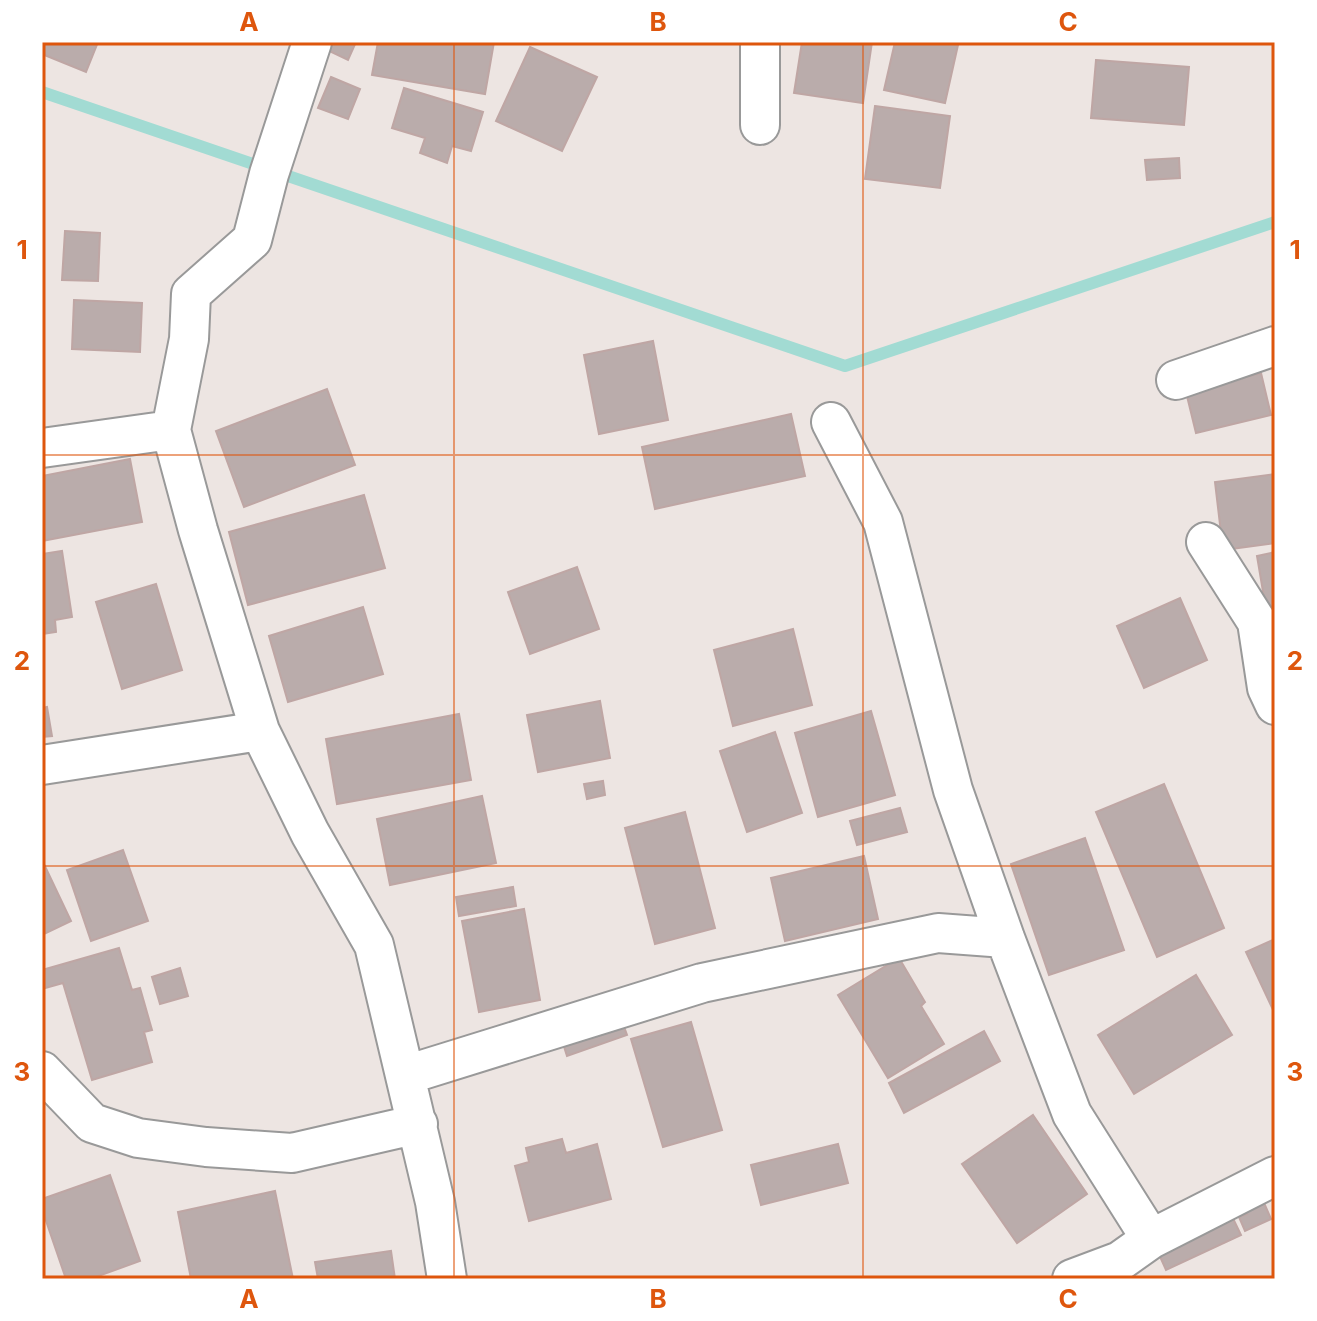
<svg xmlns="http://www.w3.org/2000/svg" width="1317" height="1321" font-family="Inter,sans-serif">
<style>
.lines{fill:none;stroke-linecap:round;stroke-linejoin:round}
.stream{stroke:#a2dbd3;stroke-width:12}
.building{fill:#baacab;stroke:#bfa6a4;stroke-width:2}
.street-casing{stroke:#999;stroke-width:42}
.street{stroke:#fff;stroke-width:38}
.grid{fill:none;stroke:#de560d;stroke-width:2;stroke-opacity:0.55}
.neatline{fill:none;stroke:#de560d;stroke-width:3}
.grid-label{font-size:26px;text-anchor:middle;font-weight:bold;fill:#de560d}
</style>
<rect width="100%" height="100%" fill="#ede5e2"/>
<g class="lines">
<path class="stream" d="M 42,92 L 845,366 L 1275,222"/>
</g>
<path class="building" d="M 42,42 L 98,42 L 86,72 L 42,54 Z
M 325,42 L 356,42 L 348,60 L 323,48 Z
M 378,42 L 494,42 L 485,94 L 372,75 Z
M 802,42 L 872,42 L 863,103 L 794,93 Z
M 895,42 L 946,42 L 958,45 L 945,103 L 884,90 Z
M 530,47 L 597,77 L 562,151 L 496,121 Z
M 1096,60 L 1189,67 L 1184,125 L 1091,118 Z
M 331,77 L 360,89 L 348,119 L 318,108 Z
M 404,88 L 483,112 L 471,151 L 452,146 L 447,163 L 420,153 L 425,138 L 392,128 Z
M 875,106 L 950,116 L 940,188 L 865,179 Z
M 1179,158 L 1180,178 L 1147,180 L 1145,160 Z
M 65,231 L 100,233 L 98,281 L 62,280 Z
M 74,300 L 142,303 L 140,352 L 72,349 Z
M 653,341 L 668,420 L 599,434 L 584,355 Z
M 1261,373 L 1271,415 L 1196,433 L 1186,392 Z
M 327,389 L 355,465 L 244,507 L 216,431 Z
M 791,414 L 805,476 L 655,509 L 642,447 Z
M 130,459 L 142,522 L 42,541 L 42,476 Z
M 1275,474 L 1275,543 L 1223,550 L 1215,482 Z
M 364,495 L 385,568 L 248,605 L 229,532 Z
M 62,551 L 72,617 L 55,620 L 56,632 L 42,634 L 42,554 Z
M 1275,552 L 1275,620 L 1268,621 L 1257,556 Z
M 577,567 L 599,629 L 530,654 L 508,592 Z
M 156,584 L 182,670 L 122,689 L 96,602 Z
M 1180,598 L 1207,660 L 1144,688 L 1117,626 Z
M 363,607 L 383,674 L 288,702 L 269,636 Z
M 793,629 L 812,705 L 733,726 L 714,650 Z
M 600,701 L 610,758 L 538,772 L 527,715 Z
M 47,707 L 52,736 L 42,737 L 42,708 Z
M 871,711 L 895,795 L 818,817 L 795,733 Z
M 459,714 L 471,780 L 337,804 L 326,739 Z
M 775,732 L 802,813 L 747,832 L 720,751 Z
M 603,781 L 605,795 L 587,799 L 584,784 Z
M 1164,784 L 1224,928 L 1157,957 L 1096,812 Z
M 482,796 L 496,863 L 390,885 L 377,819 Z
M 900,808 L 907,832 L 857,845 L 850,821 Z
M 685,812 L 715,928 L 655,944 L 625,828 Z
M 1085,838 L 1124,950 L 1049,975 L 1011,864 Z
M 123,850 L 148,921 L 91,941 L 67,870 Z
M 864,856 L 878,919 L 785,941 L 771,878 Z
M 42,860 L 71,921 L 42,935 Z
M 513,887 L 516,906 L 459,916 L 456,897 Z
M 524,909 L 540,1000 L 479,1012 L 462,921 Z
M 1275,939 L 1275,1014 L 1246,952 Z
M 119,948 L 132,990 L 140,988 L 152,1030 L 144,1032 L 152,1062 L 92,1080 L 63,983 L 42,989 L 42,970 Z
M 899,958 L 925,1002 L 921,1006 L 944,1044 L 888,1078 L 838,995 Z
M 180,968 L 188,996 L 160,1004 L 152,977 Z
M 1196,975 L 1232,1035 L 1134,1094 L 1098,1035 Z
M 619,1013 L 627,1035 L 567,1056 L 560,1034 Z
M 691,1022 L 722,1130 L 663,1147 L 631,1039 Z
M 984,1031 L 1000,1061 L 904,1113 L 889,1083 Z
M 1033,1115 L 1087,1194 L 1017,1243 L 962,1164 Z
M 562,1139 L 566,1153 L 597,1144 L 611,1199 L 529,1221 L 515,1166 L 529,1162 L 526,1148 Z
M 838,1144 L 848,1183 L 761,1205 L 751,1165 Z
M 110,1175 L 140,1261 L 90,1279 L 66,1279 L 42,1209 L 42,1199 Z
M 275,1191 L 293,1279 L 191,1279 L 178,1212 Z
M 1261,1196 L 1271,1219 L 1245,1231 L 1239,1217 L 1247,1214 L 1243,1204 Z
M 1227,1206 L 1241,1235 L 1166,1270 L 1153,1241 Z
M 391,1251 L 395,1279 L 318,1279 L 315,1262 Z"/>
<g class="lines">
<g class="street-casing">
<path id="street" d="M 312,42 L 269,174 L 252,240 L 191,294 L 189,339 L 171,430 L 198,530 L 260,731 L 310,833 L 374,945 L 435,1202 L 447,1279
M 760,42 L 760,125
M 1176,380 L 1275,346
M 831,422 L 883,522 L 953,790 L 1005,938 L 1072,1114 L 1151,1239
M 42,448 L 171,430
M 1206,542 L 1257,622 L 1267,688 L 1275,705
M 42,765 L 260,731
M 42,1071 L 92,1123 L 138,1138 L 206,1147 L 292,1153 L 418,1124
M 406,1075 L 702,983 L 938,933 L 1005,938
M 1072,1279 L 1120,1261 L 1151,1239 L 1275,1176"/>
</g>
<use href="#street" class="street"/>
</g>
<path class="grid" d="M 454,42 L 454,1279M 863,42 L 863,1279M 42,455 L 1275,455M 42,866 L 1275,866"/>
<rect width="1317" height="1321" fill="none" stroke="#ffffff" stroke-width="88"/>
<rect x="44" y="44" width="1229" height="1233" class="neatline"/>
<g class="grid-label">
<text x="249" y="31">A</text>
<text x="658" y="31">B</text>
<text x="1068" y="31">C</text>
<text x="22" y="259">1</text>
<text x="1295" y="259">1</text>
<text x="22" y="670">2</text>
<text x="1295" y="670">2</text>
<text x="22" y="1081">3</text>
<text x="1295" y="1081">3</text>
<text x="249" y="1308">A</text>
<text x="658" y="1308">B</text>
<text x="1068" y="1308">C</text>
</g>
</svg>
